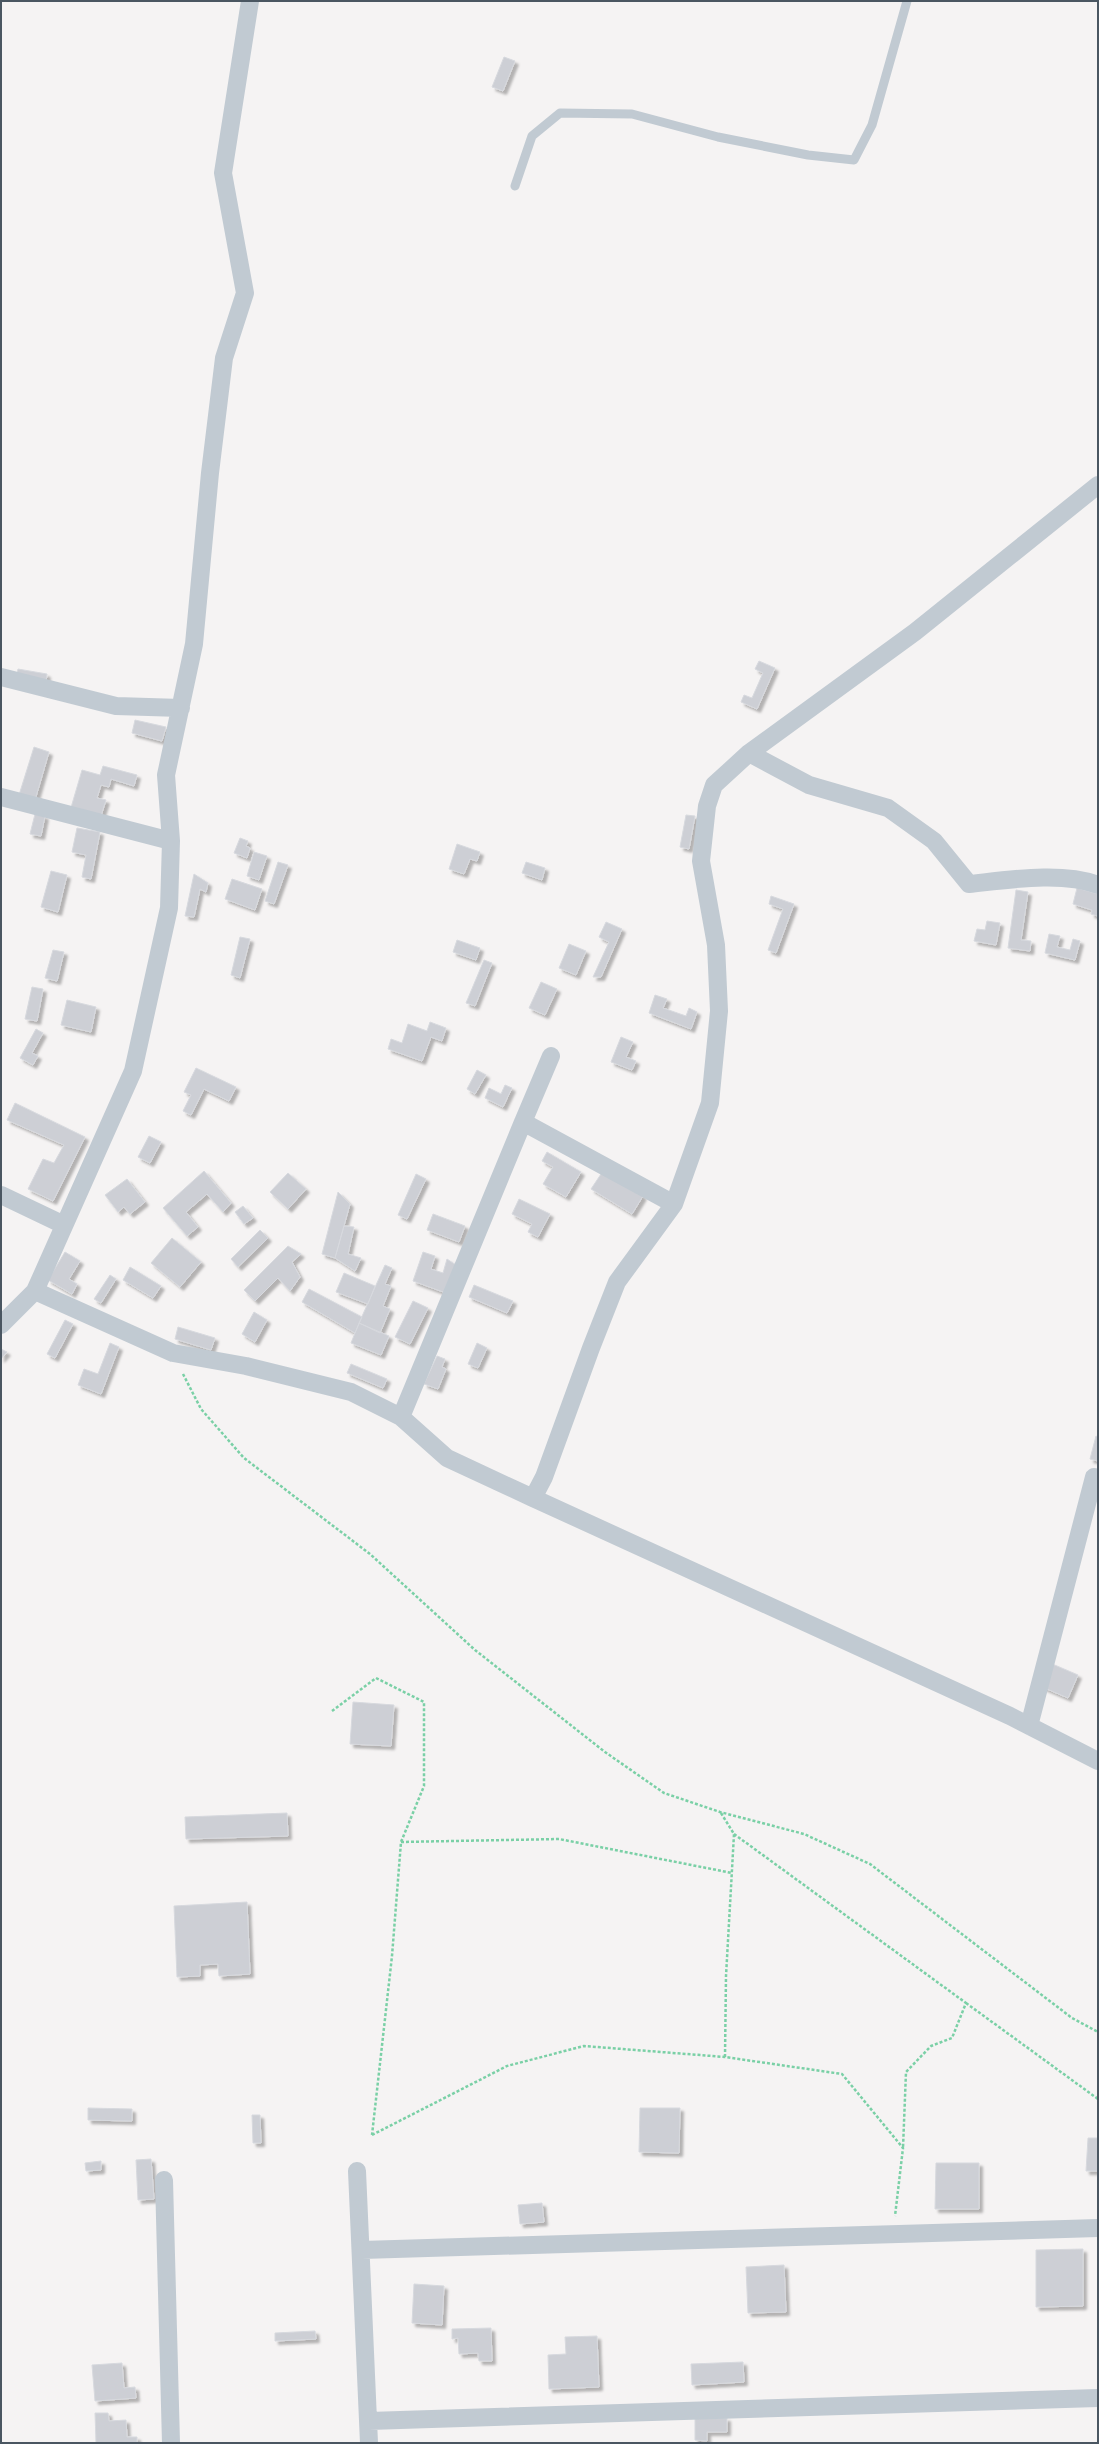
<svg xmlns="http://www.w3.org/2000/svg" width="1099" height="2444" font-family="'Archivo Narrow',sans-serif">
<style>
.building{fill:#cdcfd5;stroke:#d7d9de;filter:url(#shadow)}
.lines{fill:none;stroke-linecap:round;stroke-linejoin:round}
.path{stroke:#7ad0a6;stroke-width:2.5;stroke-dasharray:3 2;stroke-linecap:butt}
.lane{stroke:#c1cad2;stroke-width:9}
.street{stroke:#c1cad2;stroke-width:18}
</style>
<defs>
<filter id="shadow"><feDropShadow dx="3.5" dy="3.5" stdDeviation="1" flood-color="#0004"/></filter>
</defs>
<rect width="100%" height="100%" fill="#f5f3f3"/>
<path class="building" d="M504,57L515,61L503,91L492,87Z
M759,661L775,668L757,709L741,702L744,695L752,698L763,673L755,669Z
M18,669L47,674L46,683L16,679Z
M135,720L166,727L162,741L132,733Z
M34,747L49,752L35,800L19,795Z
M103,766L137,775L134,786L111,779L109,787L101,785L97,798L106,800L100,819L70,811L82,770L100,775Z
M35,814L45,816L41,836L30,834Z
M686,815L695,816L689,849L680,847Z
M77,828L100,832L91,879L82,877L86,855L72,852Z
M240,838L248,841L246,846L250,848L247,858L234,853Z
M457,844L480,852L477,861L470,859L464,874L449,869Z
M254,852L267,856L259,880L247,876Z
M278,862L288,865L274,904L265,901Z
M526,862L545,868L542,880L522,873Z
M51,871L67,875L58,912L41,907Z
M194,874L208,883L206,892L200,889L194,917L185,916Z
M232,879L262,889L255,910L225,899Z
M1077,888L1098,894V916L1091,914L1092,910L1073,904Z
M1016,890L1028,892L1021,940L1031,941L1030,951L1008,948Z
M771,896L794,904L776,953L768,950L783,909L769,904Z
M987,921L1000,923L996,945L974,941L977,929L985,930Z
M606,922L622,929L601,977H593L609,942L599,937Z
M1049,934L1060,936L1057,947L1070,950L1073,939L1080,941L1075,960L1045,953Z
M240,937L250,939L240,978L231,975Z
M457,940L480,948L476,960L453,952Z
M569,944L586,951L576,975L559,968Z
M53,950L64,952L57,981L45,978Z
M484,960L492,963L475,1006L466,1003Z
M541,982L557,989L545,1015L529,1008Z
M32,987L43,989L37,1021L25,1019Z
M655,995L667,999L663,1008L686,1016L689,1008L697,1012L691,1029L649,1013Z
M67,1000L96,1007L91,1032L61,1025Z
M430,1022L446,1028L442,1041L431,1037L422,1061L388,1049L391,1039L402,1043L408,1024L427,1031Z
M36,1029L43,1033L32,1053L38,1056L33,1065L20,1058Z
M621,1037L633,1042L626,1057L636,1061L632,1070L611,1062Z
M196,1068L236,1087L229,1101L204,1089L191,1115L183,1111L191,1095L184,1092Z
M477,1070L486,1075L475,1094L467,1089Z
M505,1085L512,1088L503,1107L485,1098L489,1088L501,1094Z
M15,1103L85,1137L53,1201L28,1189L43,1159L54,1163L64,1145L7,1120Z
M149,1136L161,1142L150,1163L138,1157Z
M547,1152L581,1172L566,1197L543,1184L553,1167L542,1161Z
M204,1171L231,1203L223,1212L207,1194L186,1212L198,1227L187,1236L163,1208Z
M603,1171L643,1196L632,1214L591,1189Z
M288,1173L306,1189L288,1209L270,1192Z
M416,1174L426,1179L407,1219L398,1215Z
M127,1179L145,1202L130,1214L124,1207L118,1212L105,1195Z
M338,1192L350,1204L335,1258L322,1254Z
M519,1199L550,1214L538,1237L528,1232L532,1224L512,1214Z
M243,1206L253,1218L244,1224L235,1212Z
M433,1214L465,1226L459,1242L427,1230Z
M344,1226L354,1227L348,1254L361,1258L355,1271L335,1258Z
M260,1230L268,1238L238,1267L231,1259Z
M172,1238L201,1262L180,1287L151,1263Z
M288,1246L301,1254L292,1262L300,1277L290,1291L278,1278L255,1301L244,1290Z
M65,1252L80,1261L69,1279L77,1284L72,1294L48,1280Z
M423,1252L435,1256L431,1269L443,1273L447,1259L456,1265L446,1293L413,1281Z
M385,1265L392,1268L385,1284L391,1286L383,1306L390,1309L380,1333L359,1323Z
M130,1267L161,1286L153,1298L123,1280Z
M344,1273L375,1286L368,1304L336,1292Z
M110,1275L116,1279L101,1303L94,1299Z
M474,1285L513,1301L507,1313L469,1297Z
M309,1289L362,1317L355,1333L302,1302Z
M413,1301L428,1308L410,1344L395,1337Z
M254,1312L267,1320L255,1342L242,1334Z
M65,1320L73,1324L55,1358L47,1354Z
M359,1323L389,1336L381,1355L351,1343Z
M178,1327L215,1338L211,1350L175,1339Z
M110,1343L119,1347L101,1394L78,1385L84,1369L98,1374Z
M477,1343L487,1348L478,1368L468,1364Z
M1,1349L7,1352L1,1359Z
M437,1356L445,1359L442,1367L446,1369L438,1389L424,1384Z
M351,1364L387,1379L383,1388L347,1373Z
M1096,1436L1098,1437V1461L1090,1459Z
M1050,1663L1078,1675L1068,1698L1040,1686Z
M353,1702L394,1705L391,1746L350,1744Z
M287,1813L288,1836L186,1839L185,1817Z
M247,1902L250,1974L219,1976L218,1964L200,1965V1976L177,1977L174,1906Z
M88,2108L132,2109V2121L88,2120Z
M640,2108H680L679,2153L639,2152Z
M252,2115H260L261,2143H253Z
M1088,2138H1098V2171H1086Z
M151,2159L154,2199L138,2200L136,2160Z
M101,2161V2170L86,2171L85,2163Z
M936,2163H979V2209H935Z
M542,2203L544,2222L520,2224L518,2205Z
M1083,2249V2306L1036,2307V2250Z
M784,2265L786,2312L748,2313L746,2267Z
M414,2284L444,2286L442,2325L412,2323Z
M491,2328L492,2361H479L478,2353L459,2354L458,2338L452,2339V2329Z
M315,2331L316,2339L275,2341V2333Z
M597,2336L599,2387L549,2389L548,2355L566,2354L565,2337Z
M743,2362L744,2382L692,2385L691,2364Z
M122,2363L124,2388L135,2387L136,2398L95,2401L92,2365Z
M95,2413H108L109,2421L126,2420L127,2437H137V2443H96Z
M695,2418H727V2432H707V2441L695,2440Z"/>
<g class="lines">
<path class="path" d="M183,1374L201,1409L244,1458L370,1554L475,1650L605,1752L664,1793L720,1812L804,1834L870,1864L1072,2018L1098,2032
M332,1711L376,1678L424,1702V1786L401,1842L392,1956L372,2135
M721,1813L734,1834L726,1976L725,2057
M734,1834L966,2003L952,2038L931,2046L906,2072L903,2148
M401,1842L559,1839L732,1873
M966,2003L1098,2099
M372,2135L507,2066L584,2046L725,2057L842,2074L903,2148L895,2216"/>
<path class="lane" d="M515,186L532,136L560,113L632,114L718,137L808,155L854,160L872,125L907,1"/>
<path class="street" d="M1,677L116,706L181,708
M749,753L809,785L888,808L934,841L969,884C1007,880 1063,871 1098,885
M1,797L171,841
M523,1122L551,1056
M1,1195L64,1225
M35,1291L133,1071L169,908L171,841L166,775L194,644L210,473L224,358L245,293L223,173L250,1
M1,1325L35,1291L173,1353L246,1366L351,1392L401,1417L447,1458L533,1498L544,1477L591,1348L617,1282L674,1204L710,1103L719,1011L716,945L701,861L707,806L714,785L749,753L915,632L1098,485
M401,1417L523,1122L674,1204
M533,1498L1010,1716L1098,1761
M1029,1726L1094,1477
M357,2171L369,2443
M164,2180L171,2443
M362,2250L1098,2228
M369,2421L1098,2398"/>
</g>
<rect width="1099" height="2444" fill="none" stroke="#4a5661" stroke-width="4"/>
</svg>
